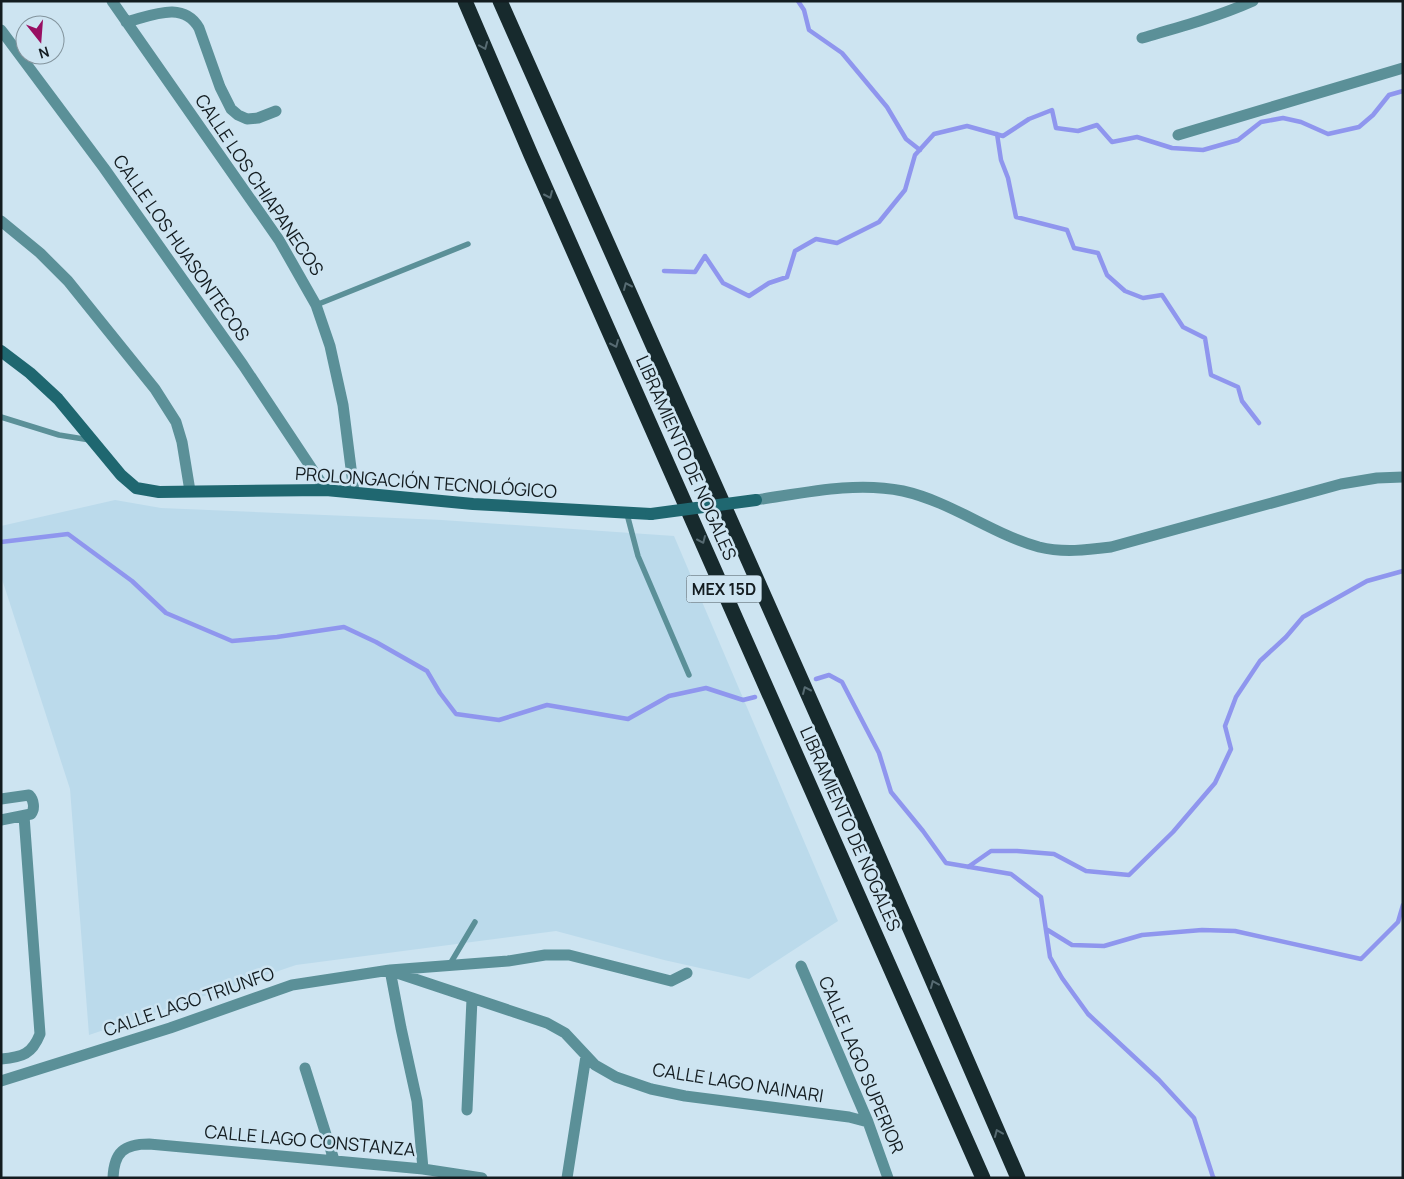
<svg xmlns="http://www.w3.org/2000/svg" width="1404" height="1179" font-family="Manrope,sans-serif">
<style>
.built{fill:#bbdaeb}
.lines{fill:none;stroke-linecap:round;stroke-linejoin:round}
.stream{stroke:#8f96ee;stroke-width:4.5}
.lane{stroke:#5b9098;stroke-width:5.5}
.street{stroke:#5b9098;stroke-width:11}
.secondary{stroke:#1f6770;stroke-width:12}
.highway{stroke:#172a2d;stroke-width:15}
.secondary-bridge{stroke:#1f6770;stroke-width:12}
.oneway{stroke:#576b72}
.labels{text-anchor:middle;stroke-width:5;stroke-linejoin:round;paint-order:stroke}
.shield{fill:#cde4f1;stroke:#4b585f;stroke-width:1}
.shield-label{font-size:16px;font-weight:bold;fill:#131c20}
.street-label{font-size:18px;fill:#131c20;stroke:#cde4f1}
</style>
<rect width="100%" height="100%" fill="#cde4f1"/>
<path class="built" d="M115,500L161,508L442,520L674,536L838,921L749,979L664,960L556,931L296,965L89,1035L70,789L1,576V526Z"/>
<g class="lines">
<path class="stream" d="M798,1L804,10L809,30L842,53L887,107L906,139L920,150
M997,134L1001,160L1008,178L1016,217L1067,230L1074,248L1098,253L1107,275L1125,291L1143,298L1162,295L1183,327L1205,338L1211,375L1238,387L1242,401L1259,423
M664,271L695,272L705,256L723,283L749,296L769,283L787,277L795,251L816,239L837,243L879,222L905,190L915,155L934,134L967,126L1003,136L1029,119L1052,110L1056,128L1078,131L1097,125L1112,142L1137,137L1172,148L1203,150L1238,140L1261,122L1283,118L1301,122L1328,134L1359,127L1373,115L1389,95L1403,91
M1,542L68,534L132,581L166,613L232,641L277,637L344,627L376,642L427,671L440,693L456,714L499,720L547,705L628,719L669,696L706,688L743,700L755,697
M816,679L829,675L842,682L879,753L891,792L923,831L946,863L1011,874L1041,897L1050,957L1062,978L1088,1014L1159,1080L1194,1118L1213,1177L1214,1178
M968,867L991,851H1017L1054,854L1086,871L1129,875L1173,832L1215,783L1231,749L1225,726L1236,697L1260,661L1286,637L1303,617L1367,581L1403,571
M1046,929L1072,945L1104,946L1142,935L1202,930L1235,931L1361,959L1398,922L1403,905"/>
<path class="lane" d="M316,305L468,244
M1,417L59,435L90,440
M627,514L638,556L689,675
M450,964L475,922"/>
<path class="street" d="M112,1L279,240L316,305L330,346L343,405L354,492
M126,22C151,16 183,0 199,28L220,87L231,109L238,115L247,119L258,118L276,111
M1,30L104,168L243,365L326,490
M1142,38C1180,27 1217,17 1253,1
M1178,135L1403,68
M1,221L40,253L68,281L155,389L176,422L182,442L190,491
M756,500C804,493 855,481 903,491C952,502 992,534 1039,547C1063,553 1087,550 1111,547L1341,484L1377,478L1403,477
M1,799L29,795C34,800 35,809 31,814L1,820
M801,966L868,1122L888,1178
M390,970L401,1028L417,1101L423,1169
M397,973L547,1023L565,1033L595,1065L616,1077L651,1089L685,1096L849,1117L868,1122
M1,1059C23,1057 32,1054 40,1034L24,816
M305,1068L334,1160
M1,1081L170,1028L292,985L390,970L508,961L545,955H569L671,981L687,973
M467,1110L472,999
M113,1178C114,1152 124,1144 149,1144L423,1169L482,1178
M567,1178L586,1056"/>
<path class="secondary" d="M1,351L30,373L58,399L121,475L136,488L159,492L326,490L473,504L651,514"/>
<path class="highway" d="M465,1L531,155L983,1178
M500,1L836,758L1018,1178"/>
<path class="secondary-bridge" d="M651,514L756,500"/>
</g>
<defs><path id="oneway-chevron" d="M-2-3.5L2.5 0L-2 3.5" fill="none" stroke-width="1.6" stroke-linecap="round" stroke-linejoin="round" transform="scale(1.25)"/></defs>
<g class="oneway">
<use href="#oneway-chevron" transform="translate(484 46) rotate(67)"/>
<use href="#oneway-chevron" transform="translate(549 195) rotate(66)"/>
<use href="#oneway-chevron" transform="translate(627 286) rotate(-114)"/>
<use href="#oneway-chevron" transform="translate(615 344) rotate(66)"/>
<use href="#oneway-chevron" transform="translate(702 540) rotate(66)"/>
<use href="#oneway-chevron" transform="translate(806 690) rotate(-114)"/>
<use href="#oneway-chevron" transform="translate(934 984) rotate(-113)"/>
<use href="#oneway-chevron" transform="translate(998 1133) rotate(-113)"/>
</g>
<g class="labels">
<rect class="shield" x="686.5" y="575.5" width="75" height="27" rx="4"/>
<g class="shield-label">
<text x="724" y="595">MEX 15D</text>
</g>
<g class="street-label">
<text transform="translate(259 185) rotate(56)" y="6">CALLE LOS CHIAPANECOS</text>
<text transform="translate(181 248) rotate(55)" y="6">CALLE LOS HUASONTECOS</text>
<text transform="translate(686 458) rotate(66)" y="6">LIBRAMIENTO DE NOGALES</text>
<text transform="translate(426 483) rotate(4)" y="6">PROLONGACIÓN TECNOLÓGICO</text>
<text transform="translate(850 829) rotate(66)" y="6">LIBRAMIENTO DE NOGALES</text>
<text transform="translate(189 1002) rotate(-19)" y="6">CALLE LAGO TRIUNFO</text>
<text transform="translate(861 1065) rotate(67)" y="6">CALLE LAGO SUPERIOR</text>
<text transform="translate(738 1083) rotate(9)" y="6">CALLE LAGO NAINARI</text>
<text transform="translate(310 1141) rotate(5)" y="6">CALLE LAGO CONSTANZA</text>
</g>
</g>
<rect width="1404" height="1179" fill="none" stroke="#131c20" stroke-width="5"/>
<g transform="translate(40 40) rotate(163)"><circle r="24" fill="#cde4f1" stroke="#83949d"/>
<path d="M0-4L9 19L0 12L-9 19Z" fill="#980f62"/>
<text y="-8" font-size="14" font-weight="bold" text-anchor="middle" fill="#131c20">N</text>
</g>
</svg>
